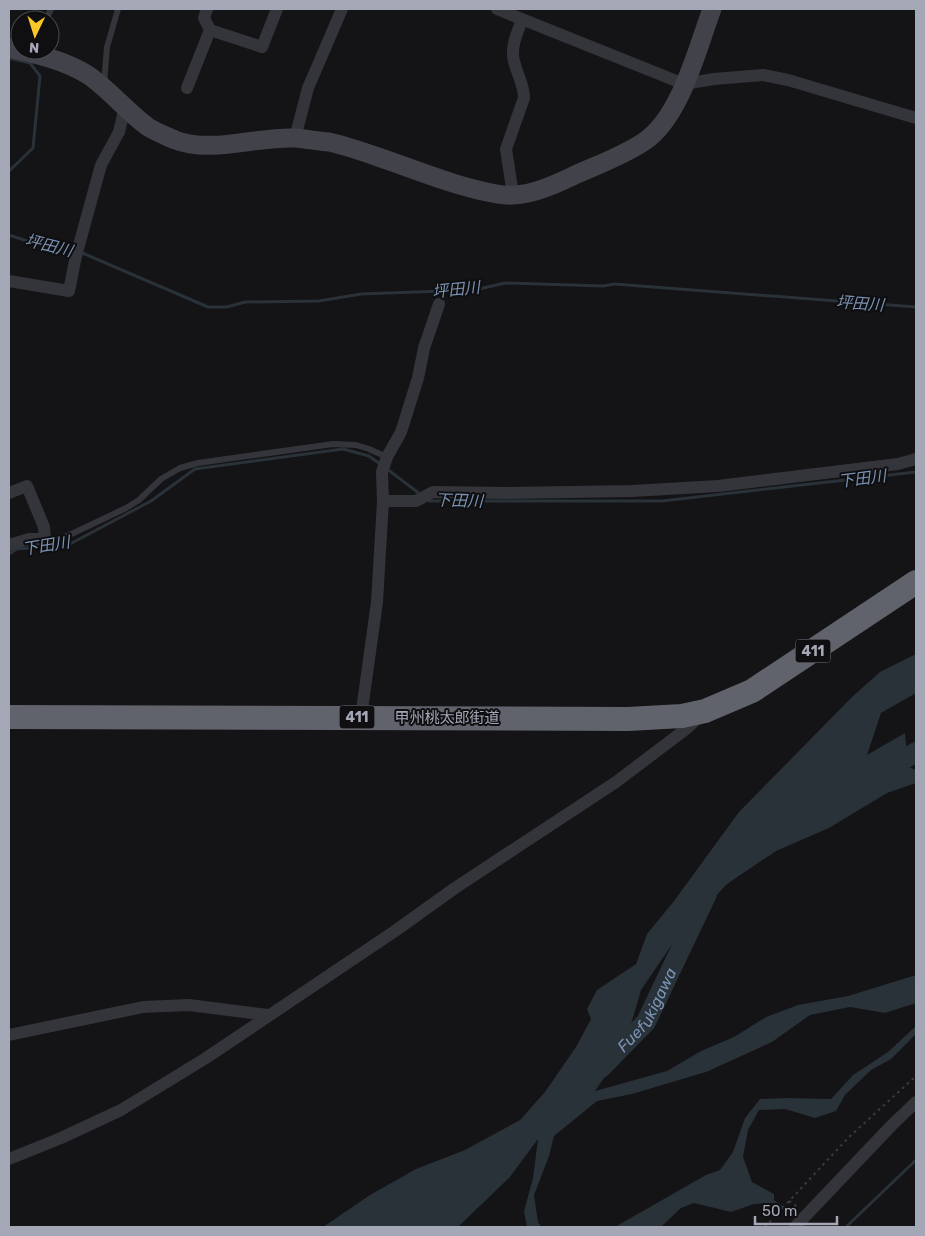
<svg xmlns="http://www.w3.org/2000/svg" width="925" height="1236" font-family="Rubik,'Noto Sans JP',sans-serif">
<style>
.water{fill:#293139}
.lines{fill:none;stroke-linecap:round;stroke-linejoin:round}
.stream{stroke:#293139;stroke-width:3}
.river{stroke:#293139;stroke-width:20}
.path{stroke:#3a3c41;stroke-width:2;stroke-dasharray:2.5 4;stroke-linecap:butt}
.lane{stroke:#34353a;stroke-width:6}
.street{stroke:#34353a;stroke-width:12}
.secondary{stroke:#42434a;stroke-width:19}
.highway{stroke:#60626c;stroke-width:24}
.labels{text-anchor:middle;stroke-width:4;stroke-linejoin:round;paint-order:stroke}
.shield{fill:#0f0e10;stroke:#777a84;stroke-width:1}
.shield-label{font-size:14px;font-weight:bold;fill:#a4a8b6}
.street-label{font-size:15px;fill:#a4a8b6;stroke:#0f0e10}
.water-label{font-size:16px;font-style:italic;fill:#7a93b3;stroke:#0f0e10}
</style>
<rect width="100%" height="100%" fill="#141315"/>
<path class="water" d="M916,654V693L881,713L867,755L905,733L908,767L916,770V783L887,793L829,828L776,851L727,884L675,940L641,990L632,1021L613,1065L595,1091L667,1071L701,1051L734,1037L766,1017L798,1005L848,996L916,975V1003L885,1013L850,1007L810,1015L772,1042L706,1072L632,1094L597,1101L554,1136L549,1156L534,1195L538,1222L541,1227H527L524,1211L533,1178L538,1139L510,1177L458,1227H323L370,1195L416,1169L465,1150L520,1120L545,1092L576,1047L591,1019L587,1009L597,990L636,964L647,934L674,901L739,812L852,697L880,672Z
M916,1026V1034L891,1059L871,1070L845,1095L836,1111L815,1118L785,1109L759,1110L748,1130L743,1157L752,1182L774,1194V1203L754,1204L731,1212L694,1203L681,1208L661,1227H615L706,1175L720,1170L733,1152L745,1118L760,1099L788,1098L831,1099L853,1075L888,1052Z"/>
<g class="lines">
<path class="stream" d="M9,58L30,63L40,76L33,148L9,171
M9,235L27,241L74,250
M80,252L208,307H227L245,302L319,301L361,294L444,291L479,289L505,283L603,286L614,284L916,307
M387,469L420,494
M427,500L430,501H662L916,472
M9,554L17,549L68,545L151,501L195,469L343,449L369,456L380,464
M771,1200L786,1210
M846,1227L916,1160"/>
<g class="river">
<path d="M885,771L916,752"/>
<path id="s1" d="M601,1068L646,1022L707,894"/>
</g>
<path class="path" d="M789,1201L799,1208
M765,1227L848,1138L916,1076"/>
<path class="lane" d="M46,20L51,9
M104,84L107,47L118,9
M45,539H61L126,508L139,500L161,479L180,468L198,463L333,444L356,445L369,449L387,457"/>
<path class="street" d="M497,9L684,84L714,79L763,75L788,80L916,118
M210,30L262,47L277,9
M187,88L210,30L204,18L207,9
M295,138L308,88L342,9
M513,195L506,149L524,98C524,82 514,70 513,55C512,43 518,31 522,20
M9,281L69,291L76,256L101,165L119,132L125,107
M9,493L27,486L44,527L45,539H29L9,545
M383,501L382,472L387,457L401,432L418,378L424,348L439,304
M361,717L377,602L383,501H416L433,492L508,493L632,491L718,486L898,464L916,459
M9,1035L143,1007L189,1005L268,1015
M9,1159L61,1138L121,1110L206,1058L395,931L455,888L616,782L686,729L701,715
M795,1227L891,1126L916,1102"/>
<path class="secondary" d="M9,48C36,54 64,60 88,75C110,90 127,112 148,127C156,132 166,136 175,140C211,154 258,136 296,138C306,139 318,141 329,142C347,146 364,152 381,158C419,171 457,187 497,194C523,199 550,187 573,176C597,165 623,156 645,141C681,116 697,49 712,9"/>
<path class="highway" d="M9,717L628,719L682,716L705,711L752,691L916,582"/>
</g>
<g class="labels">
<g class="shield">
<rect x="795.5" y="639.5" width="35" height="23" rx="4"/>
<rect x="339.5" y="705.5" width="35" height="23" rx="4"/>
</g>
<g class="shield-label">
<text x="813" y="656">411</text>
<text x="357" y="722">411</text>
</g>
<g class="street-label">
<text x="447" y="723">甲州桃太郎街道</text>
</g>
<g class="water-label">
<text transform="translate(49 245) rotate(14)" y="6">坪田川</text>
<text transform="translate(456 289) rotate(-6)" y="6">坪田川</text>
<text transform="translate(860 303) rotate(4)" y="6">坪田川</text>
<text transform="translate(862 478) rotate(-7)" y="6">下田川</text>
<text transform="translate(459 500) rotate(2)" y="6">下田川</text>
<text transform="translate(46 545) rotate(-9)" y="6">下田川</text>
<text dy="6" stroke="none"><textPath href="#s1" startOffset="75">Fuefukigawa</textPath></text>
</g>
</g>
<rect width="925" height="1236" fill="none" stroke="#a4a8b6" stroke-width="20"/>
<g transform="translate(35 35) rotate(184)"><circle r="24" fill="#0f0e10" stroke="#4b4c52"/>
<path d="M0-4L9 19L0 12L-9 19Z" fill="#f9c728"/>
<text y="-8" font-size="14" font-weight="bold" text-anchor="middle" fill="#a4a8b6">N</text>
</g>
<path d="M755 1216v8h82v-8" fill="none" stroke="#a4a8b6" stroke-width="2.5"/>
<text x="762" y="1216" font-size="15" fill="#a4a8b6" stroke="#0f0e10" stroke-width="4" paint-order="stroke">50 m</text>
</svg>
